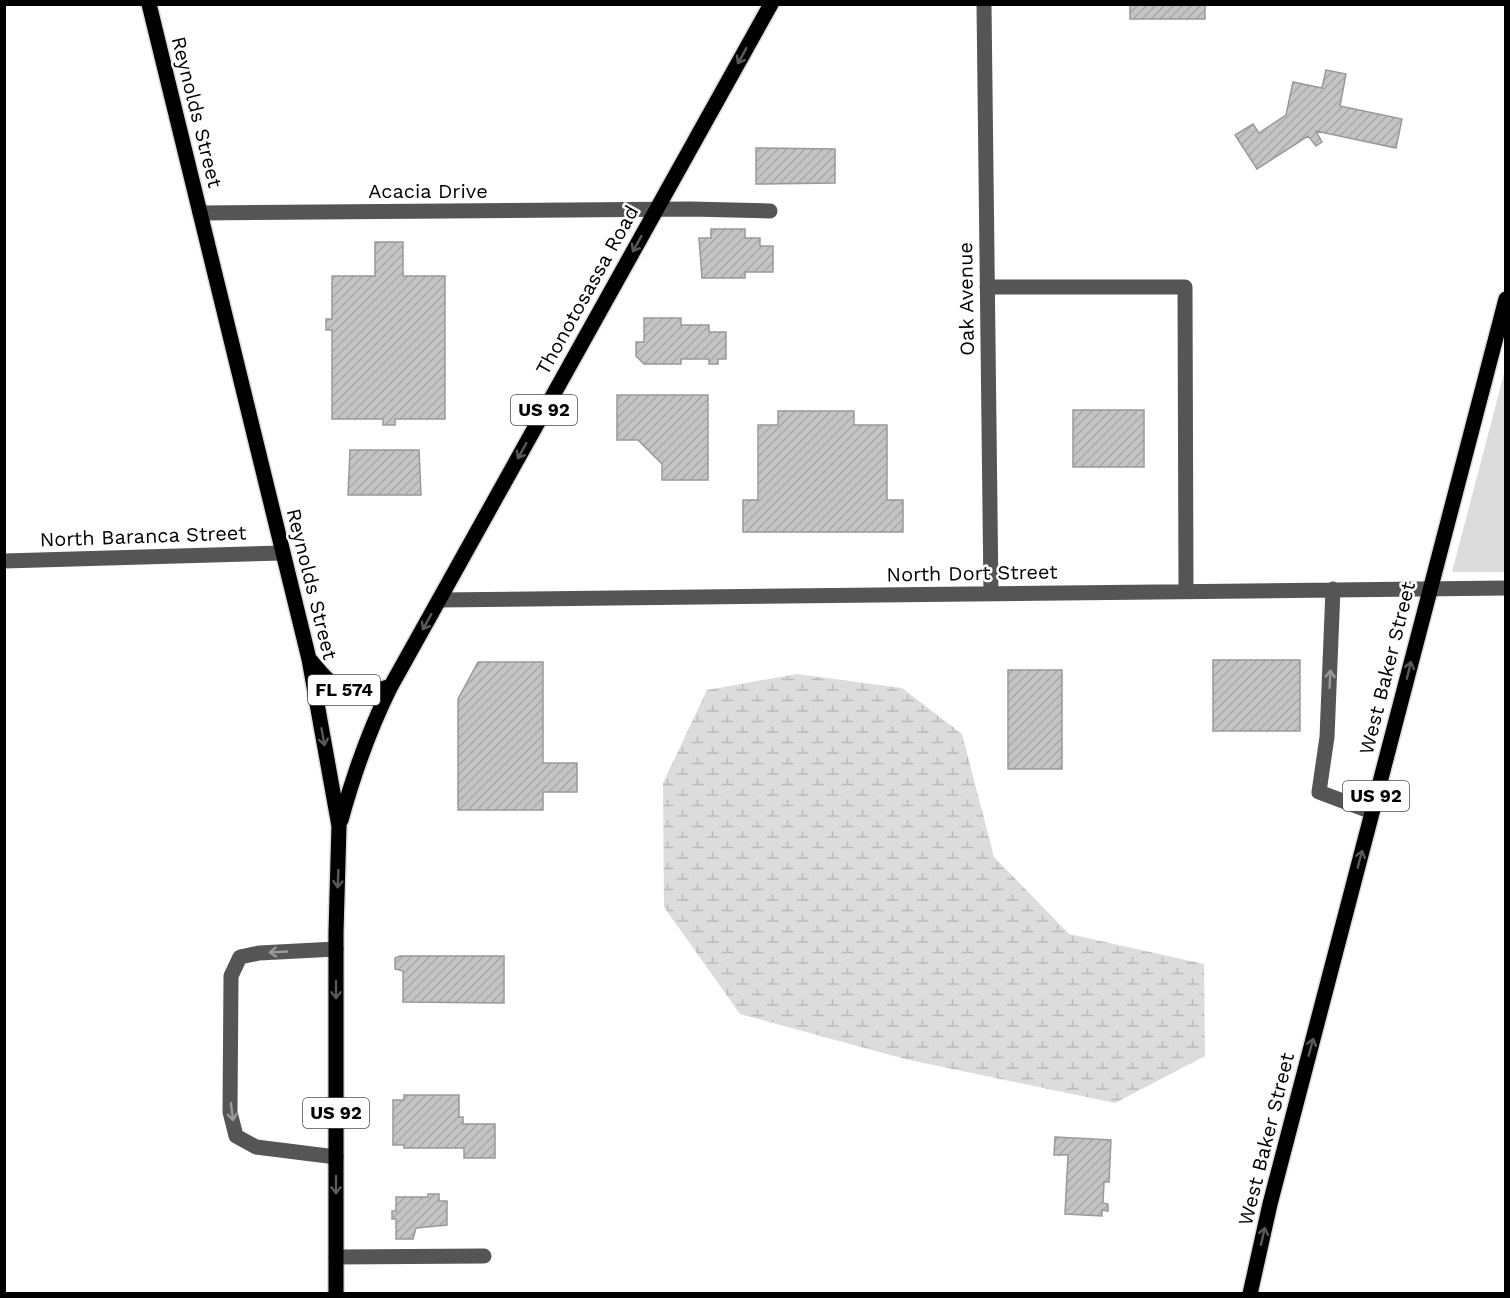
<svg xmlns="http://www.w3.org/2000/svg" width="1510" height="1298" font-family="'Work Sans',sans-serif">
<style>
.wetland{fill:url(#wetland-marsh)}
.park{fill:#dcdcdc}
.building{fill:url(#building-hatch);stroke:#999;stroke-width:1.5}
.lines{fill:none;stroke-linecap:round;stroke-linejoin:round}
.major-casing{stroke:#dbdbdb;stroke-width:18}
.minor{stroke:#555;stroke-width:15}
.major{stroke:#000;stroke-width:15}
.oneway{stroke:#595959}
.oneway2{stroke:#999}
.labels{text-anchor:middle;stroke-width:5;stroke-linejoin:round;paint-order:stroke}
.shield{fill:#fff;stroke:#4c4c4c;stroke-width:1.5}
.shield-label{font-size:18px;font-weight:bold;fill:#000}
.street-label{font-size:20px;fill:#000;stroke:#fff}
</style>
<defs>
<pattern id="wetland-marsh" width="20" height="14" patternUnits="userSpaceOnUse" patternTransform="scale(1.5)"><rect width="20" height="14" fill="#dcdcdc"/><path d="M1 5h8M5 5V1M11 12h8M15 12V8" fill="none" stroke="#bbb"/></pattern>
<pattern id="building-hatch" width="6" height="6" patternUnits="userSpaceOnUse" patternTransform="scale(1.5)"><rect width="6" height="6" fill="#c4c4c4"/><path d="M-1 1l2-2M0 6l6-6M5 7l2-2" fill="none" stroke="#a7a7a7"/></pattern>
</defs>
<rect width="100%" height="100%" fill="#fff"/>
<path class="wetland" d="M797,674L902,688L962,734L994,857L1069,934L1204,964L1205,1056L1115,1103L905,1059L740,1014L664,907L663,783L707,690Z"/>
<path class="park" d="M1505,370V572H1452Z"/>
<path class="building" d="M1119,4H1409V5H1205V19H1130V5Z
M1326,70L1346,74L1340,106L1402,119L1396,148L1316,131L1322,142L1316,146L1308,136L1257,169L1235,135L1253,124L1259,133L1286,115L1293,82L1322,88Z
M756,148L835,149V183L756,184Z
M711,229H745V238H760V246H773V272H745V278H702L699,238H711Z
M375,242H403V276H445V419H395V425H383V419H332V330H326V319H332V276H375Z
M644,318H681V325H709V332H726V359H718V364H709V359H681V364H644L636,356V342H644Z
M617,395H708V480H662V464L638,440H617Z
M1073,410H1144V467H1073Z
M778,411H854V425H887V500H903V532H743V500H758V425H778Z
M350,450H419L421,495H348Z
M1213,660H1300V731H1213Z
M478,662H543V763H577V792H543V810H458V699Z
M1008,670H1062V769H1008Z
M400,956H504V1003L403,1002V971L395,969V958Z
M404,1095H459V1117H463V1124H495V1158H464V1148H404V1145H393V1100H404Z
M1055,1137L1111,1140L1109,1182H1104L1103,1203L1108,1204V1211L1102,1210V1216L1065,1214L1068,1155H1054Z
M428,1194H439V1201H447V1225L416,1228L413,1239H396V1219H392V1211H396V1197H428Z"/>
<g class="lines">
<g class="major-casing">
<path id="major" d="M149,4L309,659L339,826L336,932V1294
M311,661C338,694 349,700 391,686
M341,820C354,773 369,730 391,686L771,4
M1250,1294L1270,1204L1506,299"/>
</g>
<path class="minor" d="M984,4L991,594
M200,213L690,209L770,211
M987,287H1185L1186,591
M4,561L282,553
M1333,589L1327,737L1319,792L1372,812
M439,600L1506,588
M336,949L259,953L240,957L231,976L230,1112L236,1136L256,1147L336,1157
M336,1257L484,1256"/>
<use href="#major" class="major"/>
</g>
<defs><path id="oneway-shaft" d="M-6 0H5M1.5-3L5.5 0L1.5 3" fill="none" stroke-width="1.6" stroke-linecap="round" stroke-linejoin="round" transform="scale(1.5)"/></defs>
<g class="oneway">
<use href="#oneway-shaft" transform="translate(742 56) rotate(119)"/>
<use href="#oneway-shaft" transform="translate(637 244) rotate(119)"/>
<use href="#oneway-shaft" transform="translate(522 451) rotate(119)"/>
<use href="#oneway-shaft" transform="translate(427 622) rotate(119)"/>
<use href="#oneway-shaft" transform="translate(1409 670) rotate(-76)"/>
<use href="#oneway-shaft" transform="translate(323 737) rotate(80)"/>
<use href="#oneway-shaft" transform="translate(1360 859) rotate(-75)"/>
<use href="#oneway-shaft" transform="translate(338 879) rotate(92)"/>
<use href="#oneway-shaft" transform="translate(336 990) rotate(90)"/>
<use href="#oneway-shaft" transform="translate(1311 1047) rotate(-75)"/>
<use href="#oneway-shaft" transform="translate(336 1185) rotate(90)"/>
<use href="#oneway-shaft" transform="translate(1263 1236) rotate(-77)"/>
</g>
<g class="oneway2">
<use href="#oneway-shaft" transform="translate(1330 679) rotate(-87)"/>
<use href="#oneway-shaft" transform="translate(278 952) rotate(177)"/>
<use href="#oneway-shaft" transform="translate(232 1112) rotate(83)"/>
</g>
<g class="labels">
<g class="shield">
<rect x="511" y="395" width="66" height="30" rx="4.5"/>
<rect x="308" y="675" width="72" height="30" rx="4.5"/>
<rect x="1343" y="781" width="66" height="30" rx="4.5"/>
<rect x="303" y="1098" width="66" height="30" rx="4.5"/>
</g>
<g class="shield-label">
<text x="544" y="416">US 92</text>
<text x="344" y="696">FL 574</text>
<text x="1376" y="802">US 92</text>
<text x="336" y="1119">US 92</text>
</g>
<g class="street-label">
<text transform="translate(197 112) rotate(76)" y="7">Reynolds Street</text>
<text x="428" y="198">Acacia Drive</text>
<text transform="translate(587 290) rotate(-61)" y="7">Thonotosassa Road</text>
<text transform="translate(966 299) rotate(-91)" y="7">Oak Avenue</text>
<text transform="translate(143 536) rotate(-2)" y="7">North Baranca Street</text>
<text transform="translate(972 573) rotate(-1)" y="7">North Dort Street</text>
<text transform="translate(312 584) rotate(76)" y="7">Reynolds Street</text>
<text transform="translate(1387 668) rotate(-76)" y="7">West Baker Street</text>
<text transform="translate(1266 1139) rotate(-76)" y="7">West Baker Street</text>
</g>
</g>
<rect width="1510" height="1298" fill="none" stroke="#000000" stroke-width="12"/>
</svg>
